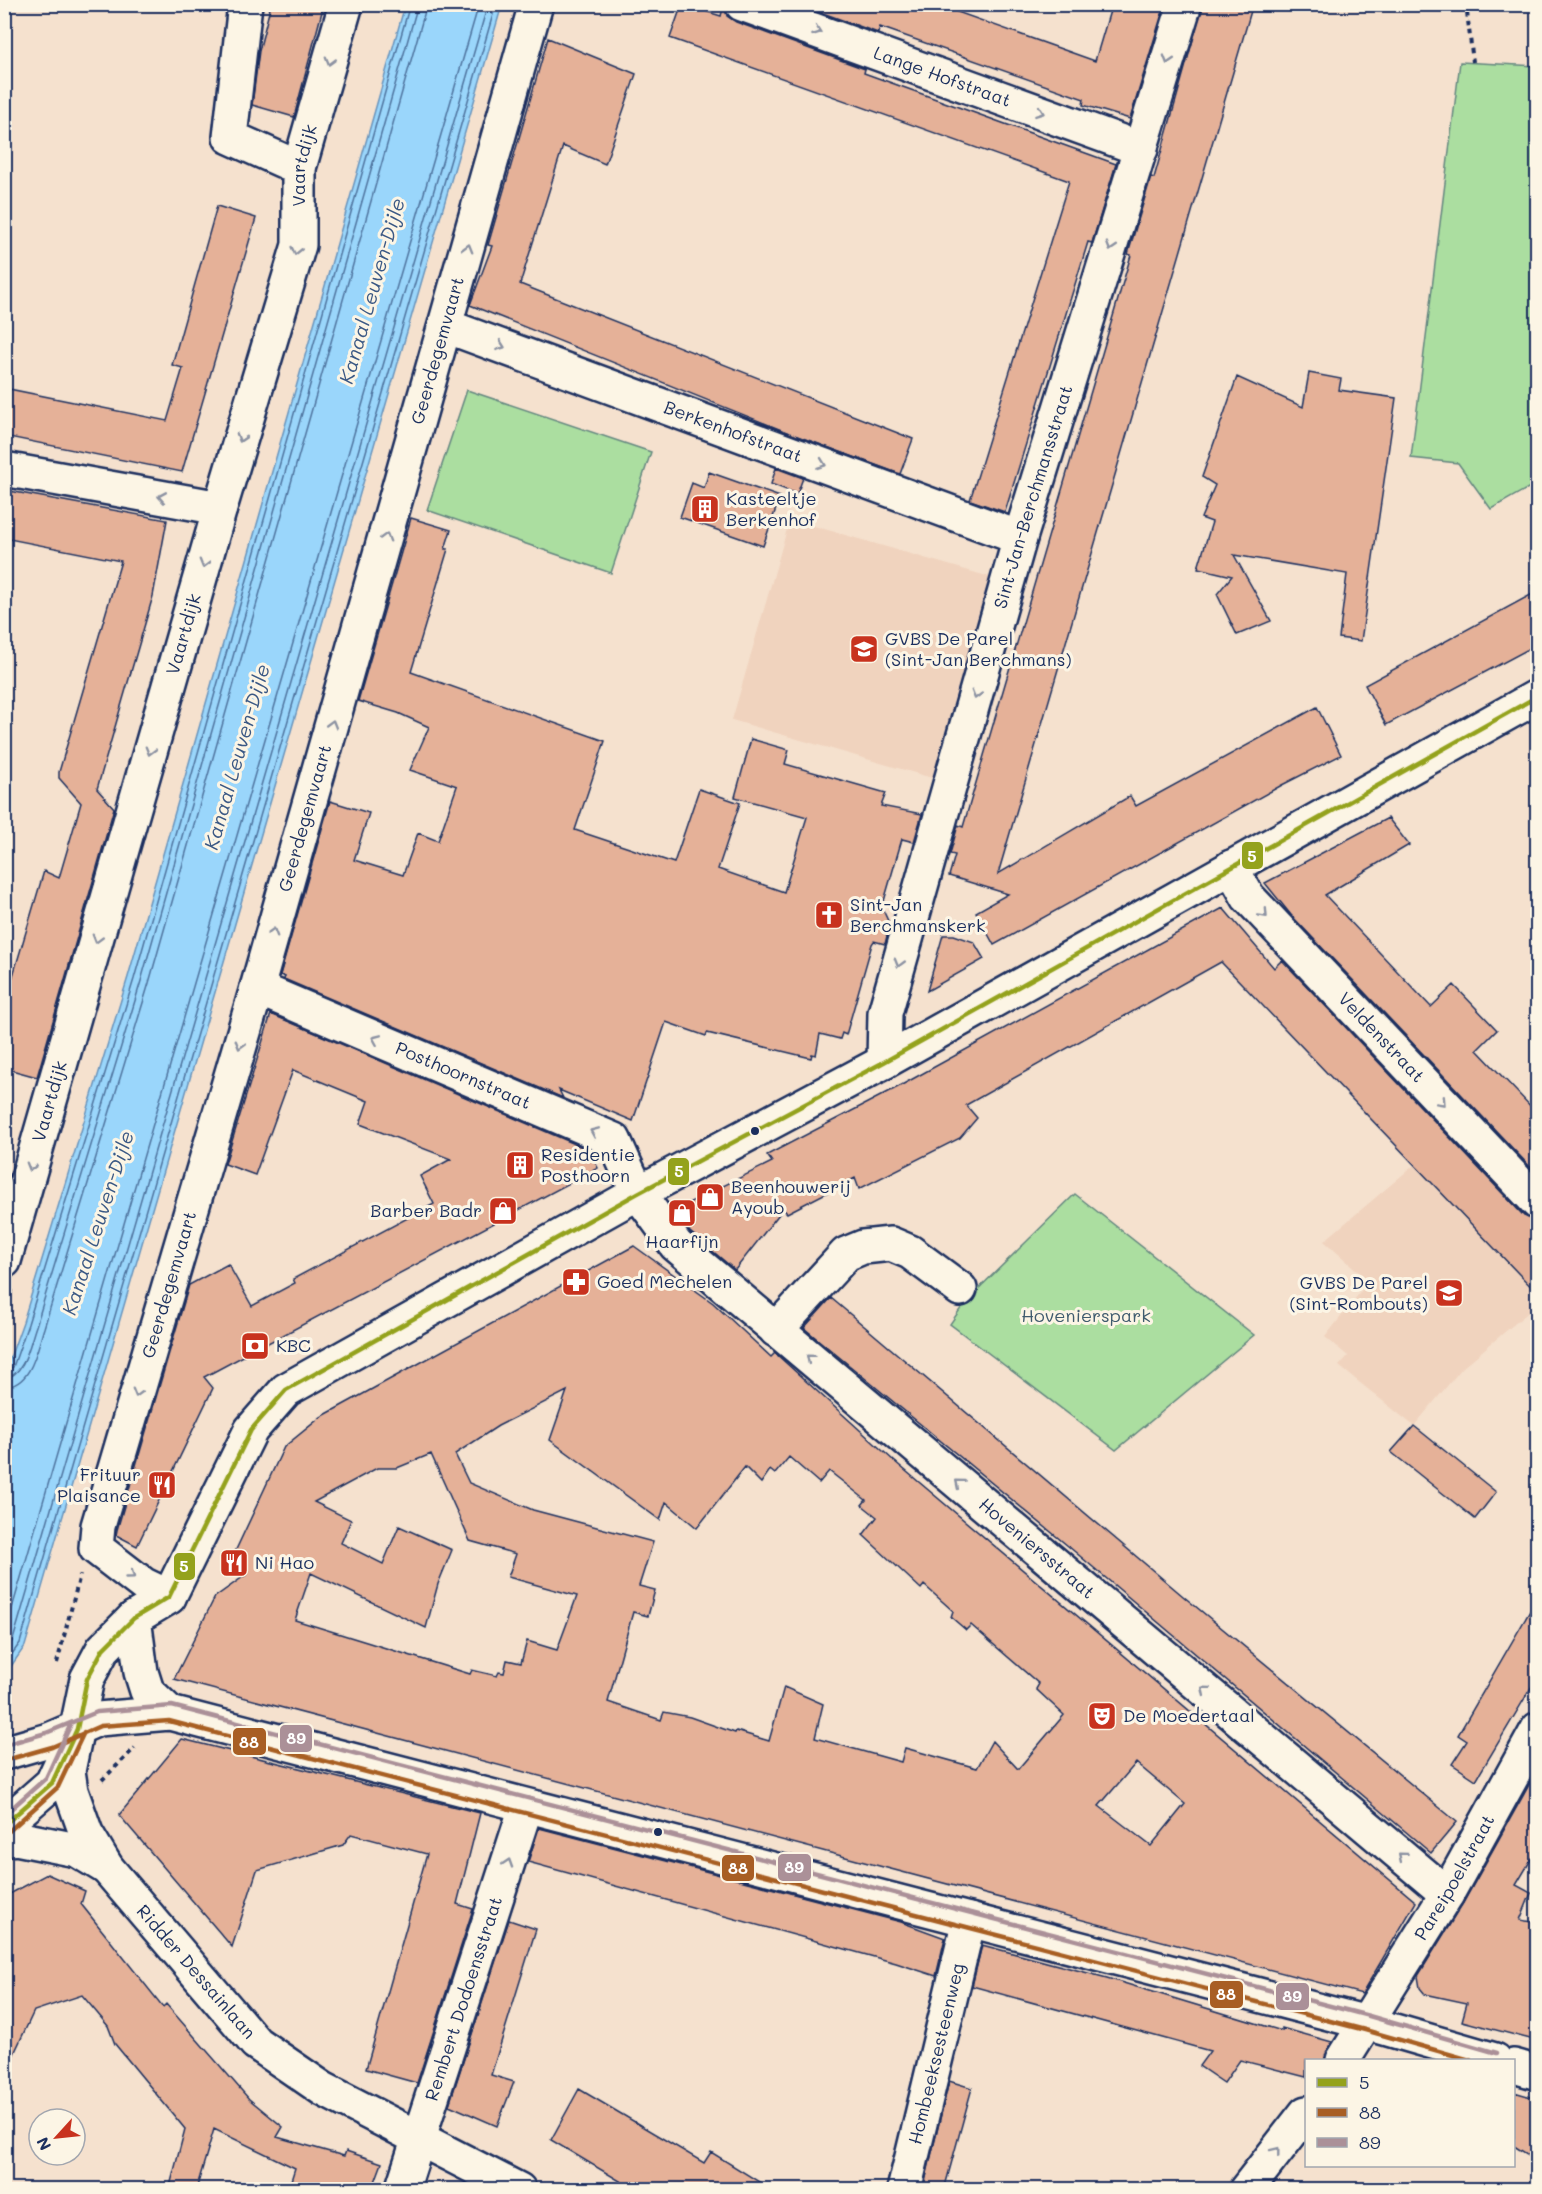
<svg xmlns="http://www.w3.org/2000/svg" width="1542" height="2194" font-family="Mali,sans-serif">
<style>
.built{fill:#f0d3be}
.green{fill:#abdea0;stroke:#63867f;stroke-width:1.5}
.water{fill:#9ad6fb;stroke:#6793bc;stroke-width:1.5}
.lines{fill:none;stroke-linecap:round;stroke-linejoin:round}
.shore{stroke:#4e729d;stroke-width:1.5}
.building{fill:#e5b198;stroke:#1b2f5e;stroke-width:1.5;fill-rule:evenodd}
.minor-casing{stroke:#1b2f5e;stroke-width:38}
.major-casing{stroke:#1b2f5e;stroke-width:38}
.path{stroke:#1b2f5e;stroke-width:4;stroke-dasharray:4.5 4.5;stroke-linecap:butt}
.minor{stroke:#fcf5e5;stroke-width:33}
.major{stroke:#fcf5e5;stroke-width:33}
.bus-1-casing{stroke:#fcf5e5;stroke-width:9}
.bus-2-casing{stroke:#fcf5e5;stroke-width:9}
.bus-3-casing{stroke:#fcf5e5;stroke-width:9}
.bus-1{stroke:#94a21c;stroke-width:4.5}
.bus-2{stroke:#a85e24;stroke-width:4.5}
.bus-3{stroke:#ab9098;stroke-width:4.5}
.oneway{stroke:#8c92a2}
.bus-dot{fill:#1b2f5e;stroke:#fcf5e5;stroke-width:2}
.labels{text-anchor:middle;stroke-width:6;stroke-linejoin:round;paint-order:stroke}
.street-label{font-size:18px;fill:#1b2f5e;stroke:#fcf5e5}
.poi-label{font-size:18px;fill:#1b2f5e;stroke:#fcf5e5;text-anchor:start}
.park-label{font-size:18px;fill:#3f5b6e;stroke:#fcf5e5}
.water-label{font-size:20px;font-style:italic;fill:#3b5985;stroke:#fcf5e5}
.line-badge{stroke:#fcf5e5;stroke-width:2}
.badge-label{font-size:16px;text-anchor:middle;font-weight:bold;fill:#fff}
</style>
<rect width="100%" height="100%" fill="#f5e1ce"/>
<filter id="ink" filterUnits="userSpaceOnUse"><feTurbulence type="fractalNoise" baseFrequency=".0167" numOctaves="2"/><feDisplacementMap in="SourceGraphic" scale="12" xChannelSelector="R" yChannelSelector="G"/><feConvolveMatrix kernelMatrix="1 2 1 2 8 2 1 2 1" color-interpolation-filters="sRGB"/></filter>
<g filter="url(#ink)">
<path class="built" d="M790,519L997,579L939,780L732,720Z
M1445,1139L1537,1235V1305L1462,1368L1414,1426L1339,1366L1348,1356L1325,1337L1369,1281L1324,1241Z"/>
<path class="green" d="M1460,62L1537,66V483L1491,509L1458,463L1411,458Z
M467,390L651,452L611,573L427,510Z
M1075,1194L1254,1335L1116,1450L950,1324L966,1301Z"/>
<path class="water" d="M405,5H502L25,1646L5,1675V1372L23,1322L128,977Z"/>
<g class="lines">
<path class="shore" d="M4,1371L13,1367L28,1324L134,979L410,4
M4,1378C25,1377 30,1342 36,1326L141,981L418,4
M4,1387C32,1386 37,1349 44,1328L149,983L427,4
M4,1636L479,4
M4,1652L13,1640L488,4
M4,1665L20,1643L496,4"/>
</g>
<path class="building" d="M271,4H324L294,117L252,105L259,51Z
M682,4L721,16L724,4L727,16L736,22L865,69L864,73L1116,164L1092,243L1088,242L1005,512L970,500L1069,181L670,38Z
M798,4H935L1095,61L1112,4H1165L1130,119L1083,105L1084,99L880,27L878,33Z
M1203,4H1253L998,874L1130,796L1136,806L1317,707L1341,755L1282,785L994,945L976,912L1008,894L949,876L955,855L950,854L958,825L963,827L1131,255L1128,254L1151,177L1154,178Z
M548,38L636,74L605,164L563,146L520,284L913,439L900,474L789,433L470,305L492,246L488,245Z
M217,206L256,218L182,472L4,436V388L167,421L183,368L172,365Z
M1309,373L1341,379L1339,390L1396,398L1361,641L1339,638L1347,574L1234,555L1271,621L1237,635L1217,594L1232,576L1198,568L1212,522L1201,518L1215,485L1202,477L1237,377L1303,407Z
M776,468L803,478L797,494L771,484Z
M709,472L780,497L763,546L680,517L692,483L704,488Z
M4,490L167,520L153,596L97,789L114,808L37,1077L4,1068V1006L44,871L59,878L81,803L59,778V772L121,561L4,538Z
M411,518L451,530L445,549H448L411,672L605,741L575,830L674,863L699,789L740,803L718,869L784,892L807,817L735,797L751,739L789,750L785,764L886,793L881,806L922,814L914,842L902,839L882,908L890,925L884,929L887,936L885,944L874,941L872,944L846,1035L842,1033L840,1039L820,1034L816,1055L812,1054L811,1058L707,1033L706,1036L666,1022L633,1121L559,1090L563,1098L284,979L285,977L280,975L330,801L369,813L354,860L403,875L418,833L438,841L457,786L410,770L429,727L398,713L358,701Z
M1538,591V644L1386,725L1365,685Z
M1388,818L1409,845L1325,895L1431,1007L1454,985L1497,1030L1477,1050L1538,1114V1175L1291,915L1265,883Z
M1223,908L1274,968L1282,960L1524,1216L1538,1221V1294L1221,962L966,1105L977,1118L960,1138L859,1189L855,1178L787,1213L783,1209L735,1270L690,1232L674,1210L772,1162L767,1155L898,1087Z
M943,935H954L974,942L984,959L927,991Z
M271,1014L589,1150L598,1168L204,1377L213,1388L137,1546L116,1535L117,1530L189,1285L228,1264L252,1306L295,1283L293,1279L434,1204L420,1176L451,1159L360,1124L368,1101L293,1070L255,1175L225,1164Z
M634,1246L713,1303L771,1357L775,1353L894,1461L1416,1902L1362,1994L174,1679L215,1597L247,1574L227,1569L284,1447L321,1417ZM567,1391L550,1440L660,1520L666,1502L697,1528L745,1467L761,1483L770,1470L775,1474L789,1457L819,1483L829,1471L866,1500L862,1505L877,1517L863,1535L921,1589L924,1585L953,1611L951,1617L966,1630L971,1625L1039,1684L1036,1689L1064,1715L1018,1769L992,1741L977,1768L905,1748L901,1762L815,1738L823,1704L784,1687L769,1741L736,1731L735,1733L690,1717L664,1712L661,1720L608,1702L633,1612L648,1616L655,1590L639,1586L653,1542L533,1510L469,1483L455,1454L498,1426ZM431,1454L470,1541L516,1554L508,1577L577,1596L557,1650L527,1641L521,1663L507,1660L504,1673L499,1672L497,1676L472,1670L470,1674L295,1620L311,1573L426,1628L438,1584L452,1550L399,1526L383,1564L341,1543L351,1520L314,1502L377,1468H397ZM1136,1763L1185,1804L1151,1846L1099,1806Z
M831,1298L1183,1596L1457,1822L1431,1853L1068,1546L804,1328Z
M1414,1426L1496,1492L1475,1519L1391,1452Z
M1538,1597V1676L1476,1780L1452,1764L1467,1741L1458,1735Z
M182,1739L480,1813L457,1904L473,1909L417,2083L366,2069L427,1854L351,1834L343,1845L257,1870L232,1947L119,1815Z
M1538,1769V1848L1516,1885L1531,1893L1520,1920L1538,1923V2041L1462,2021L1467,2003L1425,1994L1420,1988L1418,1976L1463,1903Z
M539,1828L901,1922L945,1938L936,1976L896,1963L528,1862Z
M47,1874L85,1891L81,1904L163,2007L166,2004L249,2099L283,2127L277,2137L344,2156L346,2151L382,2163L372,2190H288L295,2168L214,2129L196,2190H169L185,2129L115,2044L108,2026L82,1995L34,2011L4,2075V1897Z
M509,1920L536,1929L491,2075L514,2082L497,2126L449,2105Z
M982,1945L1107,1978L1282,2031V2028L1332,2042L1324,2061H1306V2077L1240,2060L1224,2083L1199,2066L1210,2051L972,1986Z
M949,2081L972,2088L944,2190H923Z
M579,2089L704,2163L711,2152L772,2190H635L551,2140Z
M1514,2092L1538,2099V2161L1514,2146Z"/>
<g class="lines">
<g class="minor-casing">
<g id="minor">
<path d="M245,4L230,137L299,168"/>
<path id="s1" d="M742,4L1141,149"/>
<path id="s2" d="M446,326L1020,538"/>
<path d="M4,469L220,508"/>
<path id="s3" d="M1231,867L1248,897L1538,1203"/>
<path id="s4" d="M257,988L614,1140L638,1193L676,1245L1447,1894"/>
<path id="s5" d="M884,1062L885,1013L1020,538L1185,4"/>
<path id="s6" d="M4,1261L220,508L299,245V168L346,4"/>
<path d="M776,1330L846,1254L863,1247L891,1244L910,1252L960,1289"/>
<path id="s7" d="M169,1597L144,1585L96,1548L98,1526L257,988L536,4"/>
<path d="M134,1618L141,1672L147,1691L170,1713"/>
<path d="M4,1840L16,1838L77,1850L107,1868"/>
<path id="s8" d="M1343,2060L1447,1894L1538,1729"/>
<path id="s9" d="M402,2190L526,1807"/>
<path d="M519,2190L323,2089L256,2043L107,1868L86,1833L71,1791L68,1771L87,1679L103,1649L134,1618L169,1597L251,1430L286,1390L638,1193L884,1062L1538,696"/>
<path id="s10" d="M904,2190L969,1920"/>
<path d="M1246,2190L1306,2113"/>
</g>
</g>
<g class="major-casing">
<path id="major" d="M4,1753L49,1740L98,1719L170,1713L1367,2023L1495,2060
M4,1825L52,1783L77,1729
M1514,2066L1538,2073"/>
</g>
<path class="path" d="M1466,4L1473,62
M4,1319L12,1290
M57,1663L80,1575
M102,1780L135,1748"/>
<use href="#minor" class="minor"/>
<use href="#major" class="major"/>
<g class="bus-1-casing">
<path id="bus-1" d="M4,1825L52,1783L77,1729L87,1679L103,1649L134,1618L169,1597L251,1430L286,1390L638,1193L884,1062L1538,696"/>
</g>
<g class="bus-2-casing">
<path id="bus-2" d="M6,1760L52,1747L100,1726L169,1721L1365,2030L1470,2060
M9,1831L58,1787L84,1732"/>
</g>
<g class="bus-3-casing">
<path id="bus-3" d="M4,1745L46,1733L97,1712L172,1706L1369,2016L1497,2053
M4,1815L46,1778L70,1726"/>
</g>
<use href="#bus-1" class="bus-1"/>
<use href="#bus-2" class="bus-2"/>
<use href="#bus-3" class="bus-3"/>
</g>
<defs><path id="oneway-chevron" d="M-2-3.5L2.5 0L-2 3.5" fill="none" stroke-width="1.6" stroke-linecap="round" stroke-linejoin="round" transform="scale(1.5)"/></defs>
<g class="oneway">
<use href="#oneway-chevron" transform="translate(817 31) rotate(20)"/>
<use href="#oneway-chevron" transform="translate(1168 60) rotate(107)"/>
<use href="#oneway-chevron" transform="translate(330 61) rotate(106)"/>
<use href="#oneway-chevron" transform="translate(1040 112) rotate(20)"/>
<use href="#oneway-chevron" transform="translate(1111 247) rotate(107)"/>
<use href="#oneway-chevron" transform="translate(468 248) rotate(-74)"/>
<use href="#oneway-chevron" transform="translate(296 251) rotate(103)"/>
<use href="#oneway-chevron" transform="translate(501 346) rotate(20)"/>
<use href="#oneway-chevron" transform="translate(241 438) rotate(107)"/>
<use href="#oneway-chevron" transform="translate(822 464) rotate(20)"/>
<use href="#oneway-chevron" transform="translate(162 497) rotate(-170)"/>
<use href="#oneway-chevron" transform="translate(386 537) rotate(-74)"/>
<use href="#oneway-chevron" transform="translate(204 564) rotate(106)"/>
<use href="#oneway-chevron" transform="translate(976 695) rotate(106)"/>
<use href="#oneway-chevron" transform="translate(332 724) rotate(-74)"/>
<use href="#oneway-chevron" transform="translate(150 751) rotate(106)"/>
<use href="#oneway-chevron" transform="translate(1264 914) rotate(47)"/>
<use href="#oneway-chevron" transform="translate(273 932) rotate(-74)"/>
<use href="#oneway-chevron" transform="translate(97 939) rotate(106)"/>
<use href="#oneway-chevron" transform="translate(899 963) rotate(106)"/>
<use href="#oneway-chevron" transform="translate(376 1039) rotate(-157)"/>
<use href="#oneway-chevron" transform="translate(240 1045) rotate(106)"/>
<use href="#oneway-chevron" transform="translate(1442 1102) rotate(47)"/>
<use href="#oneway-chevron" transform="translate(594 1132) rotate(-157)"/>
<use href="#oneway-chevron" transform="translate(31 1167) rotate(106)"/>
<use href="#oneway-chevron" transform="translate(810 1358) rotate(-140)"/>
<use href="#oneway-chevron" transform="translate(137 1393) rotate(106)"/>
<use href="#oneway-chevron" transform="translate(959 1483) rotate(-140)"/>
<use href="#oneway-chevron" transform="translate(131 1575) rotate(36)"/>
<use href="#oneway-chevron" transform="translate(1205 1690) rotate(-140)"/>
<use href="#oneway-chevron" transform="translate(1402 1856) rotate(-140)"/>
<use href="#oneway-chevron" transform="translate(508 1863) rotate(-72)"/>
<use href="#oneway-chevron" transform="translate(1276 2151) rotate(-52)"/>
</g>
</g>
<defs>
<g id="building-square" transform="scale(1.5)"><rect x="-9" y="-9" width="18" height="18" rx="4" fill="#c8321e" stroke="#fcf5e5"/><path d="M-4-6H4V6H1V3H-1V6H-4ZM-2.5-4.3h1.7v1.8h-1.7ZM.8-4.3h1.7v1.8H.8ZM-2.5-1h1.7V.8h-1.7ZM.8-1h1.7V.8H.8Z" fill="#fff"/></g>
<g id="school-square" transform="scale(1.5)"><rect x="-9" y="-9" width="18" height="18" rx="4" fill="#c8321e" stroke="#fcf5e5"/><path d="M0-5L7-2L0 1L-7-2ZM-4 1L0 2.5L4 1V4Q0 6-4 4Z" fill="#fff"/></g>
<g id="church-square" transform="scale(1.5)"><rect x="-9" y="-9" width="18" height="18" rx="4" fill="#c8321e" stroke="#fcf5e5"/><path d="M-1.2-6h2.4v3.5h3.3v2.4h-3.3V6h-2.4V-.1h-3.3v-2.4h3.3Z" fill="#fff"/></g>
<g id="shop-square" transform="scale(1.5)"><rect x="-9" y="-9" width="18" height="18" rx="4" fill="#c8321e" stroke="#fcf5e5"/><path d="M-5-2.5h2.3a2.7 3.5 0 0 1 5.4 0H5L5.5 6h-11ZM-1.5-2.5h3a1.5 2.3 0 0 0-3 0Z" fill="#fff"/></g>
<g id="pharmacy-square" transform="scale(1.5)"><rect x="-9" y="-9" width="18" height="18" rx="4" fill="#c8321e" stroke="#fcf5e5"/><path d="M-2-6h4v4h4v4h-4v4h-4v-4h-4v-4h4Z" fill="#fff"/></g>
<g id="bank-square" transform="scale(1.5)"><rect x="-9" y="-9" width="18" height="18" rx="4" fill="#c8321e" stroke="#fcf5e5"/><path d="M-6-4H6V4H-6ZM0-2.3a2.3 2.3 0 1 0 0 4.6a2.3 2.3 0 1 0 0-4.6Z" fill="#fff"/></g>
<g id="restaurant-square" transform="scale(1.5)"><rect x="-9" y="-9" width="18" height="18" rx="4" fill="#c8321e" stroke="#fcf5e5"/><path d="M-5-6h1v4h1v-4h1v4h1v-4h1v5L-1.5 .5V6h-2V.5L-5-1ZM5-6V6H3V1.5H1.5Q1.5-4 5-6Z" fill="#fff"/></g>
<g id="theatre-square" transform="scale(1.5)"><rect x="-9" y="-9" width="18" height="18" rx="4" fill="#c8321e" stroke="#fcf5e5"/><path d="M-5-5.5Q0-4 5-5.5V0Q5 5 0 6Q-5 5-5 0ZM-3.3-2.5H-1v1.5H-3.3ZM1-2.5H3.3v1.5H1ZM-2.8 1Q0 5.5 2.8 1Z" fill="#fff"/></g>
</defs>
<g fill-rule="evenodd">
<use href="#building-square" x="705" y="509"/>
<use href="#school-square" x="864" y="649"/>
<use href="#church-square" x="829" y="915"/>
<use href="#building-square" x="520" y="1165"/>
<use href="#shop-square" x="710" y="1197"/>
<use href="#shop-square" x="503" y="1211"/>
<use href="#shop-square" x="682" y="1213"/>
<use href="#pharmacy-square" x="576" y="1282"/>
<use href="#school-square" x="1449" y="1293"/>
<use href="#bank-square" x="255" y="1346"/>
<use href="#restaurant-square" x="162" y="1485"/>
<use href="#restaurant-square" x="234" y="1563"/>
<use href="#theatre-square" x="1102" y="1716"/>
</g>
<g class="bus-dot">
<circle cx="755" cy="1131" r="5"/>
<circle cx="658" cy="1832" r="5"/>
</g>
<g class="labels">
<g class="street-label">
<text dy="6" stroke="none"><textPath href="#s1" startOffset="213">Lange Hofstraat</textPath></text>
<text dy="6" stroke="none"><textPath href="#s6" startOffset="1138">Vaartdijk</textPath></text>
<text dy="6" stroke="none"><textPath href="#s7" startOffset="1334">Geerdegemvaart</textPath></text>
<text dy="6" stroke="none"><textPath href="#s2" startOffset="306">Berkenhofstraat</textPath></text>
<text dy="6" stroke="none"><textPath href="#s5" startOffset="586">Sint-Jan-Berchmansstraat</textPath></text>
<text dy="6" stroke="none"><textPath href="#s6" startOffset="652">Vaartdijk</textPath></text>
<text dy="6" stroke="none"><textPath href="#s7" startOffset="848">Geerdegemvaart</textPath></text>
<text dy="6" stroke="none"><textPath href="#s3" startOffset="228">Veldenstraat</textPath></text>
<text dy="6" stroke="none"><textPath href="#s4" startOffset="224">Posthoornstraat</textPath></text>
<text dy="6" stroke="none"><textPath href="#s6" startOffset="166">Vaartdijk</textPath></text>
<text dy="6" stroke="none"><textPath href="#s7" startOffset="362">Geerdegemvaart</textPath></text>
<text dy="6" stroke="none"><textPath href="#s4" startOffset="982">Hoveniersstraat</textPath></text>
<text dy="6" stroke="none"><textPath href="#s8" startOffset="214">Pareipoelstraat</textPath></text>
<text transform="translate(196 1972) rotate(49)" y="6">Ridder Dessainlaan</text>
<text dy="6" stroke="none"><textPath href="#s9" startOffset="201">Rembert Dodoensstraat</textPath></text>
<text dy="6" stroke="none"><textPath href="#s10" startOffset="140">Hombeeksesteenweg</textPath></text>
</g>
<g class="poi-label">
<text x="726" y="505">Kasteeltje<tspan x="726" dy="21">Berkenhof</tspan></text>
<text x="885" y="645">GVBS De Parel<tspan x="885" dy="21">(Sint-Jan Berchmans)</tspan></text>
<text x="850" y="911">Sint-Jan<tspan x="850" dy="21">Berchmanskerk</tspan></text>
<text x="541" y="1161">Residentie<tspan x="541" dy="21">Posthoorn</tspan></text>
<text x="731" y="1193">Beenhouwerij<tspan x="731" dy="21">Ayoub</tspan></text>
<text x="482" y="1217" text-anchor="end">Barber Badr</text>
<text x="682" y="1248" text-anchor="middle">Haarfijn</text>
<text x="597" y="1288">Goed Mechelen</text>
<text x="1428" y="1289" text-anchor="end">GVBS De Parel<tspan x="1428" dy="21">(Sint-Rombouts)</tspan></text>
<text x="276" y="1352">KBC</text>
<text x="141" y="1481" text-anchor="end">Frituur<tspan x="141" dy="21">Plaisance</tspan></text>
<text x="255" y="1569">Ni Hao</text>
<text x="1123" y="1722">De Moedertaal</text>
</g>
<g class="park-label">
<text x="1086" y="1322">Hovenierspark</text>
</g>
<g class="water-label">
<text transform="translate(372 291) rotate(-74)" y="7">Kanaal Leuven-Dijle</text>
<text transform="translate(237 757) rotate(-74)" y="7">Kanaal Leuven-Dijle</text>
<text transform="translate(98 1223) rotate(-72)" y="7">Kanaal Leuven-Dijle</text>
</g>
</g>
<g class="line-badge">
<rect x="1241" y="841" width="23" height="29" rx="6" fill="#94a21c"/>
<rect x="667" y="1157" width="23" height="29" rx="6" fill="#94a21c"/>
<rect x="173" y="1552" width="23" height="29" rx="6" fill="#94a21c"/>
<rect x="279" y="1724" width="34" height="29" rx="6" fill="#ab9098"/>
<rect x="232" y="1727" width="35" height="29" rx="6" fill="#a85e24"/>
<rect x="777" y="1853" width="35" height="29" rx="6" fill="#ab9098"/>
<rect x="721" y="1854" width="34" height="28" rx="6" fill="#a85e24"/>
<rect x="1209" y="1980" width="35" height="29" rx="6" fill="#a85e24"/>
<rect x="1275" y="1982" width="35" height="29" rx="6" fill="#ab9098"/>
</g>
<g class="badge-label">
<text x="1252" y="862">5</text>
<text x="679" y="1177">5</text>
<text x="184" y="1572">5</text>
<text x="296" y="1744">89</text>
<text x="249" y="1748">88</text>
<text x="794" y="1873">89</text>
<text x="738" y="1874">88</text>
<text x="1226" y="2000">88</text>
<text x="1292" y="2002">89</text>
</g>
<rect width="1542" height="2194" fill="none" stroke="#fcf5e5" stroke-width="24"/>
<rect x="12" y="12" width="1518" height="2170" fill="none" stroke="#1b2f5e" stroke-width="2" filter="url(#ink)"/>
<rect x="1305" y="2059" width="210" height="108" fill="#fcf5e5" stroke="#a2a6af" stroke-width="1.5"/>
<rect x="1317" y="2078" width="30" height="9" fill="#94a21c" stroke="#a2a6af" stroke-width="1.5"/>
<text x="1359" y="2089" font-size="18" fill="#1b2f5e">5</text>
<rect x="1317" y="2108" width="30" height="9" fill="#a85e24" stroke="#a2a6af" stroke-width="1.5"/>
<text x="1359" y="2119" font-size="18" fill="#1b2f5e">88</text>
<rect x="1317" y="2138" width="30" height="9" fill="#ab9098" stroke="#a2a6af" stroke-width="1.5"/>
<text x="1359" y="2149" font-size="18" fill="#1b2f5e">89</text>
<g transform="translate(57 2137) rotate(243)"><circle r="28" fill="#fcf5e5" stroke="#a2a6af" stroke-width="1.5"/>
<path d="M0-4.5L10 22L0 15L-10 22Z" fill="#c8321e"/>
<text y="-9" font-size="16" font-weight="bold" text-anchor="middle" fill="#1b2f5e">N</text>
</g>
</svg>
